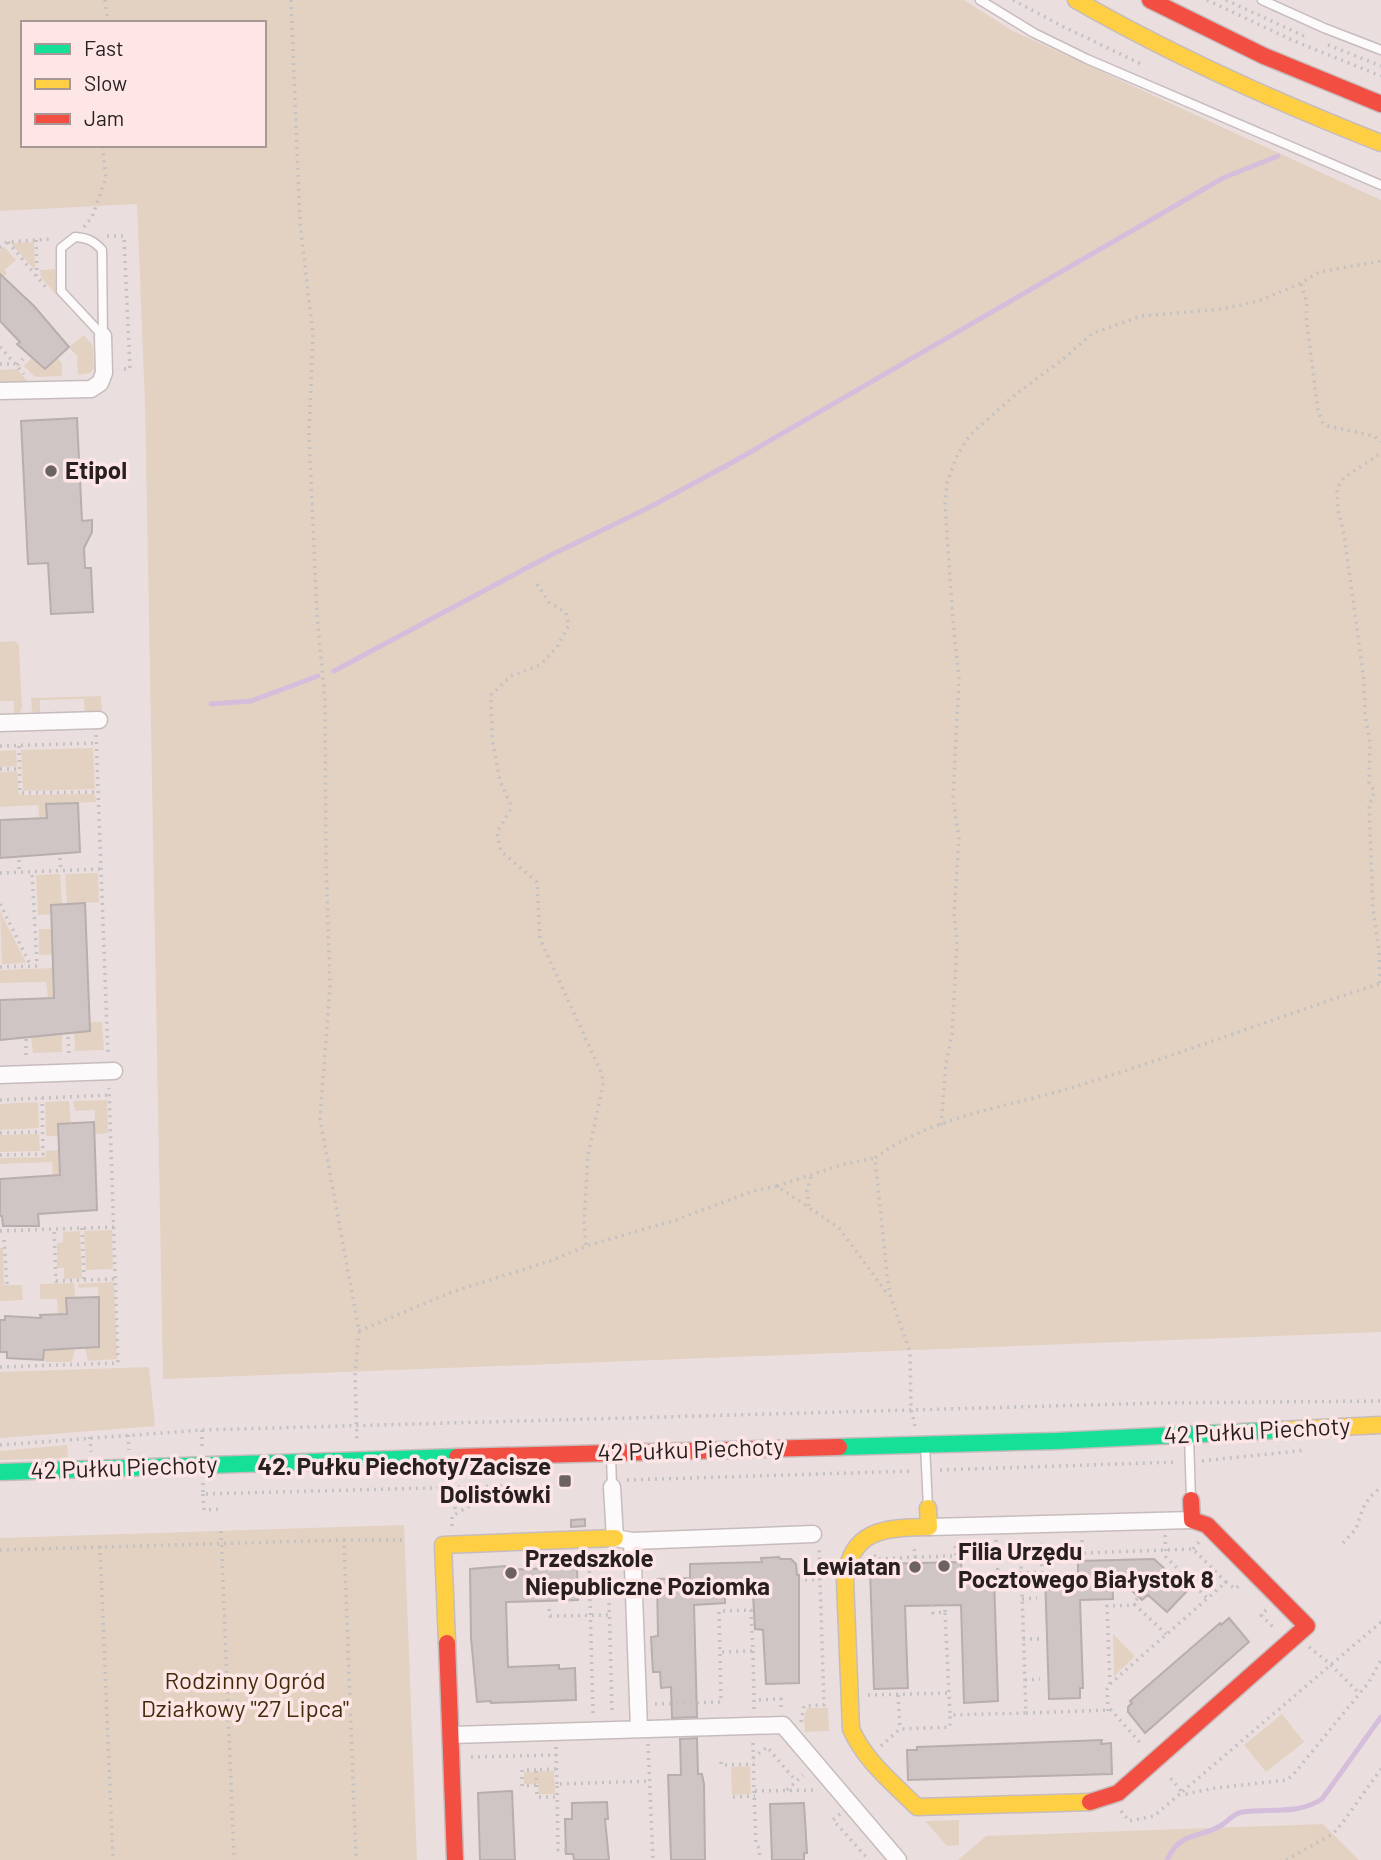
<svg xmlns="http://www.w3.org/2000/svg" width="1381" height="1860" font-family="Barlow,sans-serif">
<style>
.green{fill:#e3d2c2;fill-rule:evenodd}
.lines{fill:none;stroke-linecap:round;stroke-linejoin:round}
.stream{stroke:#d4bedc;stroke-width:5}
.building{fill:#cfc5c4;stroke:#b8aead;stroke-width:2}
.lane-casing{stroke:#c7bcbd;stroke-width:11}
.street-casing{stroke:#c7bcbd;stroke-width:19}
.fast-casing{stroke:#c7bcbd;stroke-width:19}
.slow-casing{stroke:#c7bcbd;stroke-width:19}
.jam-casing{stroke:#c7bcbd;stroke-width:19}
.path{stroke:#c4c1c1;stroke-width:3.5;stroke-dasharray:2 5;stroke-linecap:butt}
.lane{stroke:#fcfafa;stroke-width:8}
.street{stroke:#fcfafa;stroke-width:16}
.fast{stroke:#16e098;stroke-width:16}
.slow{stroke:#ffcf43;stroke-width:16}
.jam{stroke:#f24e42;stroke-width:16}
.poi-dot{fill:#6c6263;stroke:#fee6e7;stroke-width:2.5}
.labels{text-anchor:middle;stroke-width:7;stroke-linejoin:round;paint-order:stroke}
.poi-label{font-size:24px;font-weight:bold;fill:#282020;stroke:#fee6e7;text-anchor:start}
.street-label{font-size:24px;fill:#282020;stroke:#fee6e7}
.park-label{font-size:24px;fill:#412d0b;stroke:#fee6e7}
</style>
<rect width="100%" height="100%" fill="#ebdedf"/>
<path class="green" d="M0,0H964L1011,30L1381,200V1332L163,1379L145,404L137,204L0,211ZM23,23H264V145H23Z
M34,242L35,270L10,243Z
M4,247L16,260L4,270L7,273L0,281V251Z
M55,269L56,294L41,278L40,270Z
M84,335L93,346L94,369L90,373L78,375L77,356L69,347Z
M33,357L45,369L58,358L62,364V376L35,377L24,366Z
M17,369L28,382L0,383V370Z
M15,641L19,645L22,708L19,714L14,715V701H0V642Z
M101,696L102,712L85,713L84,699L40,700V714L32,711L31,698Z
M93,748L95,789L23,791L21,750Z
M16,750L17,766L0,767V751Z
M17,771L19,795L95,794L96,802L46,804L47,818H39L38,805L0,807V772Z
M98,873L99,902L67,904L65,874Z
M60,874L62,904L51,905V914L38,915L36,875Z
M0,911L26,963L2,964Z
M39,929H51L53,954L39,955Z
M53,968L54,997L48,998L46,982L0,983V970Z
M89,1022H102L104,1050L75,1051L74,1032Z
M62,1034V1052L33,1053L31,1036Z
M107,1100L108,1133L95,1134V1110L75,1111L73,1101Z
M69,1101L71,1123L58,1124V1136H46L45,1102Z
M38,1102L39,1128L0,1130V1104Z
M39,1134L40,1151L0,1152V1135Z
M59,1150L60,1176H53L52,1162L0,1164V1158L46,1157V1151Z
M112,1230L113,1269L86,1270L84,1231Z
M80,1231L82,1278L64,1279V1268H57V1243L63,1242V1232Z
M0,1248H3L4,1285H22L23,1300L0,1301Z
M112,1282L114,1283L117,1359L88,1361L85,1347L100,1336L98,1287L79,1288L78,1284Z
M74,1283L75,1298L66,1299L67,1315L58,1318L57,1299H40V1284Z
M75,1349L72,1362H45L43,1350Z
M149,1367L155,1426L0,1438V1372Z
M67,1445L68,1458L0,1460V1451Z
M404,1525L417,1860H0V1538Z
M1113,1634L1135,1656L1114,1676Z
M807,1708H828L829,1731L805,1732L804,1719Z
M1282,1714L1304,1742L1266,1772L1244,1745Z
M750,1766L751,1794L732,1795L731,1767Z
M554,1771L555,1794H539L538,1784H524V1772Z
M959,1820V1845L947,1846L925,1821Z
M1323,1824L1359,1860H958L986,1836Z"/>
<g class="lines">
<path class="stream" d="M334,671L549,556L650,507L733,462L1223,178L1278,156
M211,704L251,701L318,676
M1167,1860C1180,1831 1198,1839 1220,1826C1228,1822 1232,1814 1242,1812C1269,1808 1298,1815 1322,1799L1381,1717"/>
</g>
<path class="building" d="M0,274L34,306L69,347L45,369L17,344L20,342L0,321Z
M77,418L82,521L92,520V532L84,548L85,568H91L93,612L51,614L48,563L28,564L21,421Z
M78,803L80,852L0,858V820L47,818L46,804Z
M85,903L90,1031L0,1040V1000L54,998L51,905Z
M94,1122L97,1210L38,1214L39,1226H3L2,1216H0V1179L60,1175L58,1124Z
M99,1297V1347L44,1350L43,1360L7,1358V1352H0V1320H5V1316L41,1318L40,1315L67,1314L66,1298Z
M585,1519V1526L571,1527V1520Z
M779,1557L780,1559H791L796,1564L797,1575H799V1683L766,1684L763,1630L755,1629L753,1594L725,1595V1603L694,1605L697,1717L672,1718L671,1687L661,1688L660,1672H653L651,1637L658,1636L657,1579L690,1578V1564L762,1562L761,1558Z
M1154,1559L1188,1590L1167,1612L1148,1595L1142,1600L1112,1573L1113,1599L1080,1600L1083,1688H1080V1698L1049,1699L1045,1575L1078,1574V1561Z
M961,1562L962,1578L994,1577L998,1701L964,1703L961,1605L905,1606L908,1688L874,1689L870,1569H877V1564Z
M505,1566V1570L577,1567L578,1600L506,1602L508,1667L559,1665V1669L575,1668L576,1700L491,1703V1701L477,1702L471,1638L470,1569Z
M1229,1618L1249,1642L1145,1733L1128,1712V1707L1132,1703L1130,1701L1220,1623L1221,1625Z
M697,1738L698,1774H702L704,1784L705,1860H671L668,1775H681L680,1739Z
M1102,1740L1101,1744L1111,1743L1112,1774L908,1780L907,1750H917V1747Z
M512,1791L515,1860H480L478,1793Z
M607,1802L608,1819H605L609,1860H574L573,1854H566L565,1819H572V1803Z
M804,1803L807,1853H804V1860H772L770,1804Z"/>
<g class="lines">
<g class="lane-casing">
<path id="lane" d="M980,0L1034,33L1087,59L1381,185
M1262,0L1324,28L1381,50
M75,237C88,238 94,241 102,250L103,336L61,291V248Z
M1189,1436L1191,1500
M925,1444L928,1508
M611,1455L612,1487"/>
</g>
<g class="street-casing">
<path id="street" d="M0,391L91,389L100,383L104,373L103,336
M0,723L99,720
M0,1075L114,1071
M612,1487L615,1538L632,1541L813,1534
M929,1527L1192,1520
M632,1541L639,1729
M452,1735L783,1725L898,1860"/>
</g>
<g class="fast-casing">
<path id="fast" d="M839,1447L1056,1441L1280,1430
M0,1472L457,1457"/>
</g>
<g class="slow-casing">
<path id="slow" d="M1076,0C1174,56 1276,102 1381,143
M1280,1430L1381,1425
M928,1508L929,1527C886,1528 851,1528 845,1580L851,1729C865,1761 893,1783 917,1807L1090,1802
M447,1643L443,1545L615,1538"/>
</g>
<g class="jam-casing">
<path id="jam" d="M1150,0L1264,56L1381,104
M457,1457L839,1447
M447,1643L455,1860
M1090,1802L1118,1793L1307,1626L1207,1525L1192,1520L1191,1500"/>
</g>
<path class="path" d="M105,0L108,23
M291,0L300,223L313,334L309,434L317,615L325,699L326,862L330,986L320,1119L359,1331L355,1375L357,1441
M1013,0L1062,26L1141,64
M1207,0L1294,41L1381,76
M1226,0L1304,36
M1328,45L1381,66
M84,227L92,217L106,178L102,145
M107,236H124L130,369H119
M36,240L37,276
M8,242L48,290
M0,248L7,242L51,239
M1301,284L1307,302L1306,316L1318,411L1323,423L1328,426L1374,436L1381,442
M0,347L24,374
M0,364H15
M17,365L23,359
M537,584L549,602L566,613L569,625L557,647L540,665L511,676L491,695L492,738L500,781L510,803V810L497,833L501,851L537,882L540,939L602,1074L603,1085L588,1155L584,1223L586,1246
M96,735L108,1056
M0,746L96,743
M19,746L20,793L98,792
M0,769H19
M60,858L61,871
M19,860V872
M0,873L101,869
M0,904L31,966
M0,967L37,966L32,872
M1380,983L1379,950L1373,909L1369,804L1373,798L1374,790L1369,784L1370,742L1365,715L1364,680L1344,534L1338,510L1337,488L1344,478L1381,453
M68,1037L69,1055
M26,1039V1056
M0,1100L110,1095
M941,1125L946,1064L952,1034L957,944L954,913L959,839L953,798L959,679L953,621L945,505L947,483L957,455L971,434L1017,393L1062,360L1093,333L1141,316L1221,309L1259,301L1301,283L1319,272L1381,261
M0,1133L42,1132
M0,1155L43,1154L42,1098
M777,1186L841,1165L875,1158
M809,1206L807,1191L811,1177
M114,1227L54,1229L56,1281L115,1279
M82,1228L84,1279
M0,1231L54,1229
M4,1240L7,1284
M359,1331L452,1292L553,1260L586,1246L676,1220L753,1191L777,1186L839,1228L889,1296
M0,1367L118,1363L109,1088
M915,1426L911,1409L910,1352L891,1298L887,1275L875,1158C932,1116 1008,1107 1074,1087C1177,1055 1279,1017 1381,983
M202,1430V1449
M128,1435L129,1450
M90,1437L91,1452
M0,1445L202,1430L1158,1403L1381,1401
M1202,1461L1306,1450
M940,1470L1177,1462
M627,1480L913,1471
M203,1483V1494L503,1486
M449,1487L453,1495L456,1514
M203,1494L204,1510L220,1509
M452,1526V1516L505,1486
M221,1531L234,1860
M1165,1535L1166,1557L1207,1598
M344,1540H402
M996,1540L998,1574L1042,1572L1041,1539
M1082,1540L1083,1553L1193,1549L1226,1582
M1343,1543L1356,1529L1363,1508L1370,1497L1381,1487
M100,1546L113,1860
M1014 1554a7 7 0 1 1 14 0a7 7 0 1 1-14 0Z
M1193,1549L1199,1542
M0,1550L344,1540L356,1860
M874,1555L877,1559L915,1557L914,1545
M915,1557L956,1556L955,1544
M608,1561L612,1713
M805,1580L820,1579
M1022,1599L1037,1598
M933,1605V1613L945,1612L950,1715
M1135,1605L1133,1603L1139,1597
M549,1609L550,1616L609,1615
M1266,1610L1261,1615L1275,1629
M945,1612V1603H949
M1381,1622L1182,1792L1186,1794L1215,1788L1287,1780L1293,1775L1369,1682L1381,1660
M1023,1639H1039
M1309,1647L1329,1663L1359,1693
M753,1651L754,1700
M1025,1680L1040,1679
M1110,1684L1107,1606L1135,1605L1166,1634
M868,1695L949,1693
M898,1695L900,1729
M655,1704L721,1702L719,1611L751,1610L753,1651L720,1652
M754,1709V1700L781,1699V1708
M1108,1711L1107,1689L1110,1684L1226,1582L1235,1589L1240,1585
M593,1713L589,1561L616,1560
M1026,1713L1111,1710L1142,1745
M801,1722L804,1706L824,1705L819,1547
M753,1743L754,1791L818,1790
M648,1744L653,1860
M881,1746L900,1729L950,1727V1715L1026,1713L1021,1562
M556,1747L557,1784
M471,1757L556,1755
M753,1758L767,1747L796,1781
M721,1762V1765L754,1764
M556,1769L536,1770L537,1797H557
M536,1770H522V1786L537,1785
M787,1790L803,1775
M754,1791L756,1844L759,1848L760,1860
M733,1797L755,1796
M1121,1811L1129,1821L1154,1816L1182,1792L1168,1775
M840,1814L833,1820L869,1860
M566,1850H558L557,1784L651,1781
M1286,1860L1333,1834L1343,1822L1381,1769"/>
<use href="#lane" class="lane"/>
<use href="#street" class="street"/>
<use href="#fast" class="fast"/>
<use href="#slow" class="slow"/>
<use href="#jam" class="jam"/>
</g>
<g class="poi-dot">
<circle cx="51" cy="471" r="7"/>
<rect x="558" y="1474" width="14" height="14" rx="3.5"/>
<circle cx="944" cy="1566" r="7"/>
<circle cx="915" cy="1567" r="7"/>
<circle cx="511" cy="1573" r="7"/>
</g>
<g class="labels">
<g class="poi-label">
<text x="65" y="479">Etipol</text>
<text x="551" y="1475" text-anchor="end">42. Pułku Piechoty/Zacisze<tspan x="551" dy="28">Dolistówki</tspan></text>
<text x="958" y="1560">Filia Urzędu<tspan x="958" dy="28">Pocztowego Białystok 8</tspan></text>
<text x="525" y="1567">Przedszkole<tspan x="525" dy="28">Niepubliczne Poziomka</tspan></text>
<text x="901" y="1575" text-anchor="end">Lewiatan</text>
</g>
<g class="street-label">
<text transform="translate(1257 1431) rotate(-3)" y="8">42 Pułku Piechoty</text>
<text transform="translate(691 1450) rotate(-2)" y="8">42 Pułku Piechoty</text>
<text transform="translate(124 1468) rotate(-2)" y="8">42 Pułku Piechoty</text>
</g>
<g class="park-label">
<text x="245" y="1689">Rodzinny Ogród<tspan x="245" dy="28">Działkowy "27 Lipca"</tspan></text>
</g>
</g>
<rect x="21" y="21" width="245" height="126" fill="#fee6e7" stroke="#a89797" stroke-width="2"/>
<rect x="35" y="44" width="35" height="10" fill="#16e098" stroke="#a89797" stroke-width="2"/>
<text x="84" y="56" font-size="21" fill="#282020">Fast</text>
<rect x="35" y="79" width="35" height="10" fill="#ffcf43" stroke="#a89797" stroke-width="2"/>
<text x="84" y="91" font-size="21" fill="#282020">Slow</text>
<rect x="35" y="114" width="35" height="10" fill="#f24e42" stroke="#a89797" stroke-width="2"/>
<text x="84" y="126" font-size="21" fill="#282020">Jam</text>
</svg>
